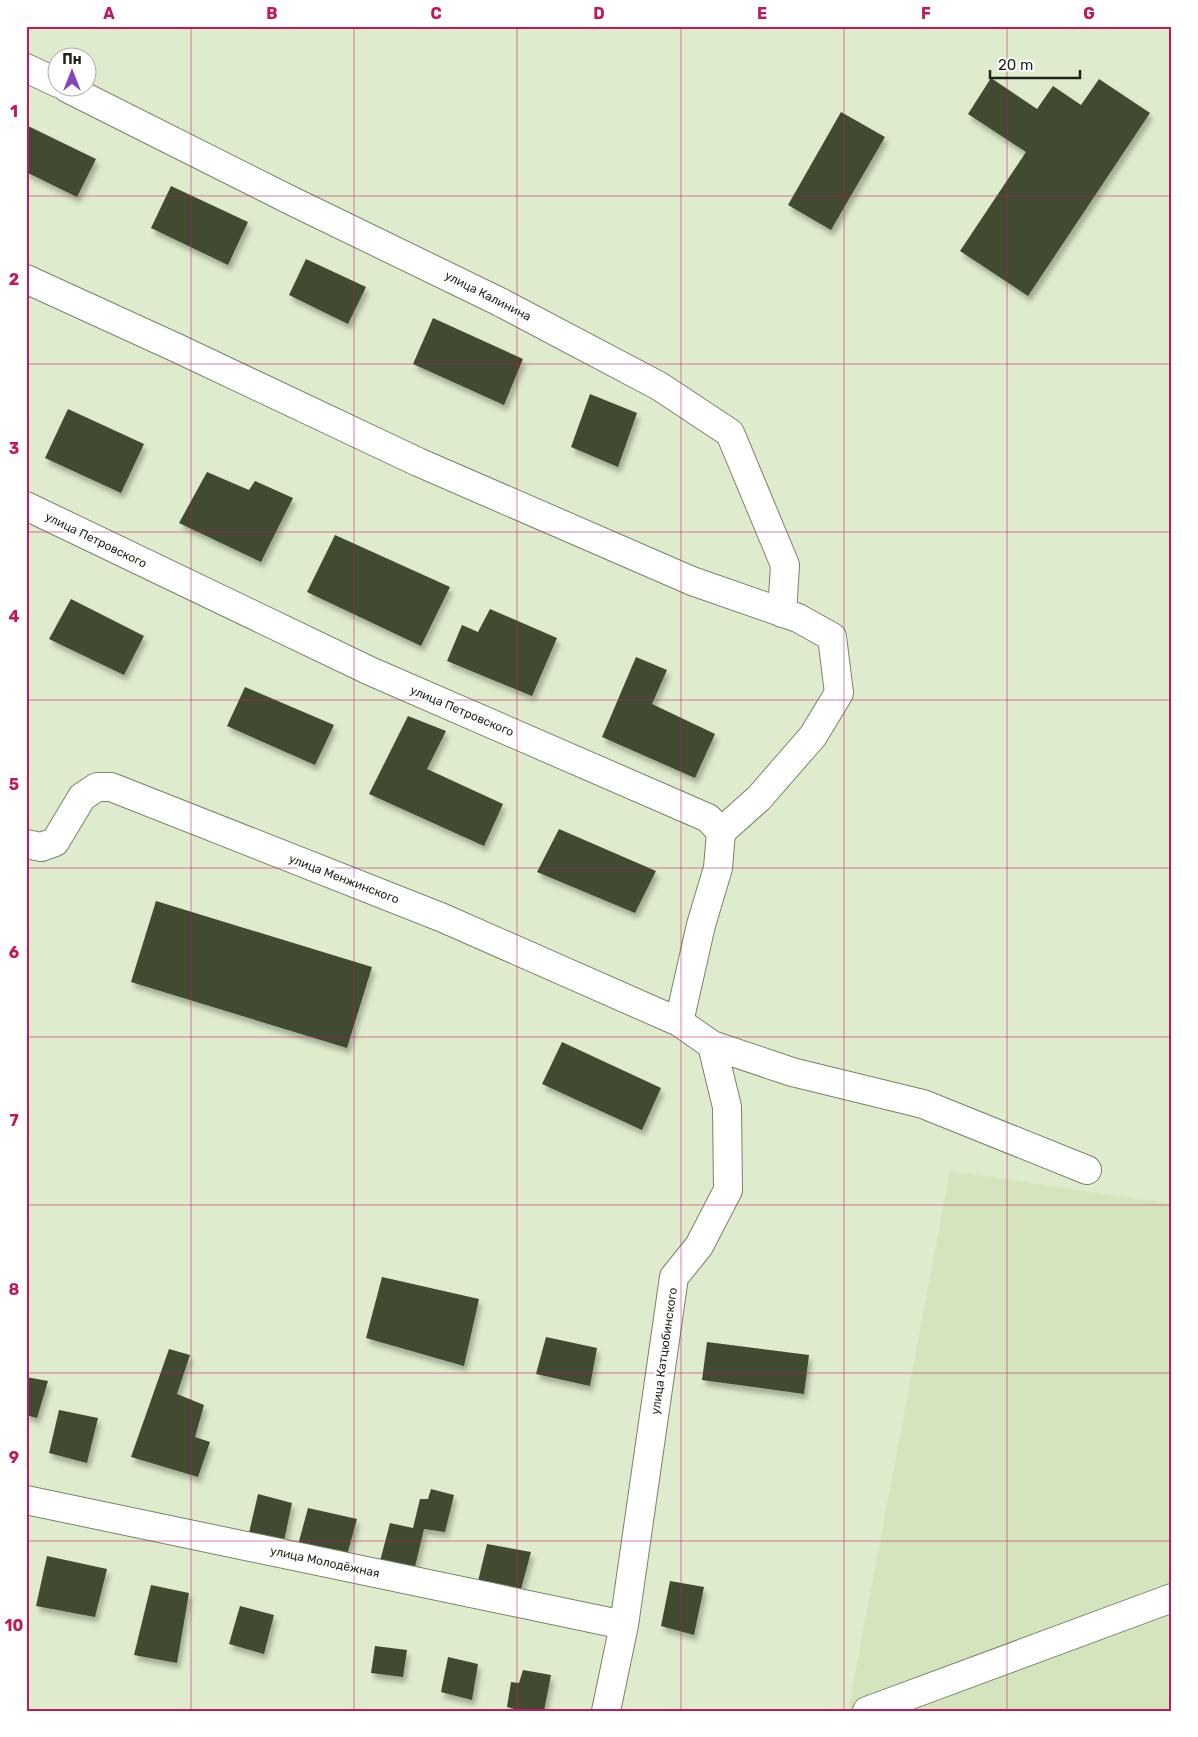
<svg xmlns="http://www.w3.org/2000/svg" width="1198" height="1737" font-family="Rubik,sans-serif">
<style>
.built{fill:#d4e5be}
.building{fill:#414c32;filter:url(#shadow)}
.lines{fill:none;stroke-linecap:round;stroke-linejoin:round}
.minor-casing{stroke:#778468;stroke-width:30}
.minor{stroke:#fff;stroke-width:28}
.grid{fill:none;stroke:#c2185b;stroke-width:1;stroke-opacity:0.55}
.labels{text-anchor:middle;stroke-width:5;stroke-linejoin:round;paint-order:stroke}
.street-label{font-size:12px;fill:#1e2317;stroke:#fff}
.neatline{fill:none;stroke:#c2185b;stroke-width:2}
.grid-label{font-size:16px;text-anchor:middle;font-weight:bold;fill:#c2185b}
</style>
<defs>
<filter id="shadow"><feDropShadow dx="3" dy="5.5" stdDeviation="2.5" flood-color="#0004"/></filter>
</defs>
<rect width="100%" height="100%" fill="#deeccd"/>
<path class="built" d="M950,1171L1172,1204V1711H848Z"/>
<path class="building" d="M991,78L1037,109L1053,86L1081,105L1099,79L1150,113L1028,296L960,251L1026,152L968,114Z
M841,112L885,137L831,230L788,205Z
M26,125L96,159L77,197L26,172Z
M171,186L248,222L228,265L151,228Z
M306,259L366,287L348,324L289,295Z
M433,318L523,359L504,405L413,364Z
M590,394L637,413L618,467L571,447Z
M68,409L144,444L121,493L45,458Z
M207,472L249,490L255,481L293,498L261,562L179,523Z
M335,535L450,587L421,646L307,592Z
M71,599L144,636L124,675L49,639Z
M490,609L557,638L532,696L447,661L462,625L478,632Z
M636,657L667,670L652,704L715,734L695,778L602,737Z
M245,687L334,725L315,765L227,726Z
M408,716L446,731L427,769L503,804L484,846L369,794Z
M559,829L656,871L635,913L537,872Z
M156,901L372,967L347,1048L131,982Z
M562,1042L661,1088L642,1130L542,1084Z
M382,1277L479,1299L464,1366L366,1338Z
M546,1337L597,1348L590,1386L536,1374Z
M707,1342L809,1355L804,1394L702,1380Z
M169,1349L190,1355L177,1394L204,1405L195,1437L210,1442L198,1477L131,1457Z
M26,1377L48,1381L37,1418L26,1415Z
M59,1410L98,1418L87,1463L49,1453Z
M431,1489L454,1495L445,1532L424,1529L414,1571L379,1565L390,1523L413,1528L420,1499H428Z
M258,1494L292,1503L284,1541L249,1533Z
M308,1508L357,1519L347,1555L298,1545Z
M487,1544L531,1552L521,1589L478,1581Z
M47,1556L107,1569L95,1617L36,1606Z
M670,1581L704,1587L694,1635L661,1626Z
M151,1585L189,1593L177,1663L134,1655Z
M240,1606L274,1615L264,1654L229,1644Z
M375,1646L407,1650L403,1677L371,1673Z
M448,1657L478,1664L472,1700L441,1692Z
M523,1670L551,1675L544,1711H522L507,1707L511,1682L519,1683Z"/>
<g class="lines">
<g class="minor-casing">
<path id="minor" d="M26,68L58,83
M67,88L292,201L500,302L659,386L730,433L785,565L782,613
M26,279L179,349L418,462L692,581L798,618L832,637L839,693L813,736L759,798L721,832
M26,506L370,671L708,818L721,832L718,868L701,925L679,1022
M26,844L41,847L55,842L82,797L97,787H111L443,918L679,1022L712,1045L727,1107L728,1190L699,1246L674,1277L624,1625L606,1711
M712,1045L792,1072L923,1104L1087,1170
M26,1500L624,1625
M867,1711L1172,1598"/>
</g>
<use href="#minor" class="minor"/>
</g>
<path class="grid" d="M191,26V1711M354,26V1711M517,26V1711M681,26V1711M844,26V1711M1007,26V1711M26,196H1172M26,364H1172M26,532H1172M26,700H1172M26,868H1172M26,1037H1172M26,1205H1172M26,1373H1172M26,1541H1172"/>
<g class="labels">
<g class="street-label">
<text transform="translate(488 296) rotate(27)" y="4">улица Калинина</text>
<text transform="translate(96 540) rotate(26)" y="4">улица Петровского</text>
<text transform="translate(462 711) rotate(23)" y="4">улица Петровского</text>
<text transform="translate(344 879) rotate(21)" y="4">улица Менжинского</text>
<text transform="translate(664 1351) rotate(-82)" y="4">улица Катцюбинского</text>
<text transform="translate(325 1562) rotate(12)" y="4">улица Молодёжная</text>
</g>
</g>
<rect width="1198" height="1737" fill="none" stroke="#ffffff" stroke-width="55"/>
<g transform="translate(72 72)"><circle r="24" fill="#ffffff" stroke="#a5a7a2"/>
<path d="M0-4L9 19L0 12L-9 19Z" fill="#8745ba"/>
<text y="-8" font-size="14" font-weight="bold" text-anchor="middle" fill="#1e2317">Пн</text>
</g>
<path d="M990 70v8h90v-8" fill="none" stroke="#1e2317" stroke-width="2.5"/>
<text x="998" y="70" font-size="15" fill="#1e2317" stroke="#ffffff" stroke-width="4" paint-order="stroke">20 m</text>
<rect x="28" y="28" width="1142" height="1682" class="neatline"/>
<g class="grid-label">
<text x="109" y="19">A</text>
<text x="272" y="19">B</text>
<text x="436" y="19">C</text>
<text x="599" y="19">D</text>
<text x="762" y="19">E</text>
<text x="926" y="19">F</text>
<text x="1089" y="19">G</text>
<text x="14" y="117">1</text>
<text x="14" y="285">2</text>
<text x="14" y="454">3</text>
<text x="14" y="622">4</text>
<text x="14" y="790">5</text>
<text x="14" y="958">6</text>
<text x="14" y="1126">7</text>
<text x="14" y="1295">8</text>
<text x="14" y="1463">9</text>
<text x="14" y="1631">10</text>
</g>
</svg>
